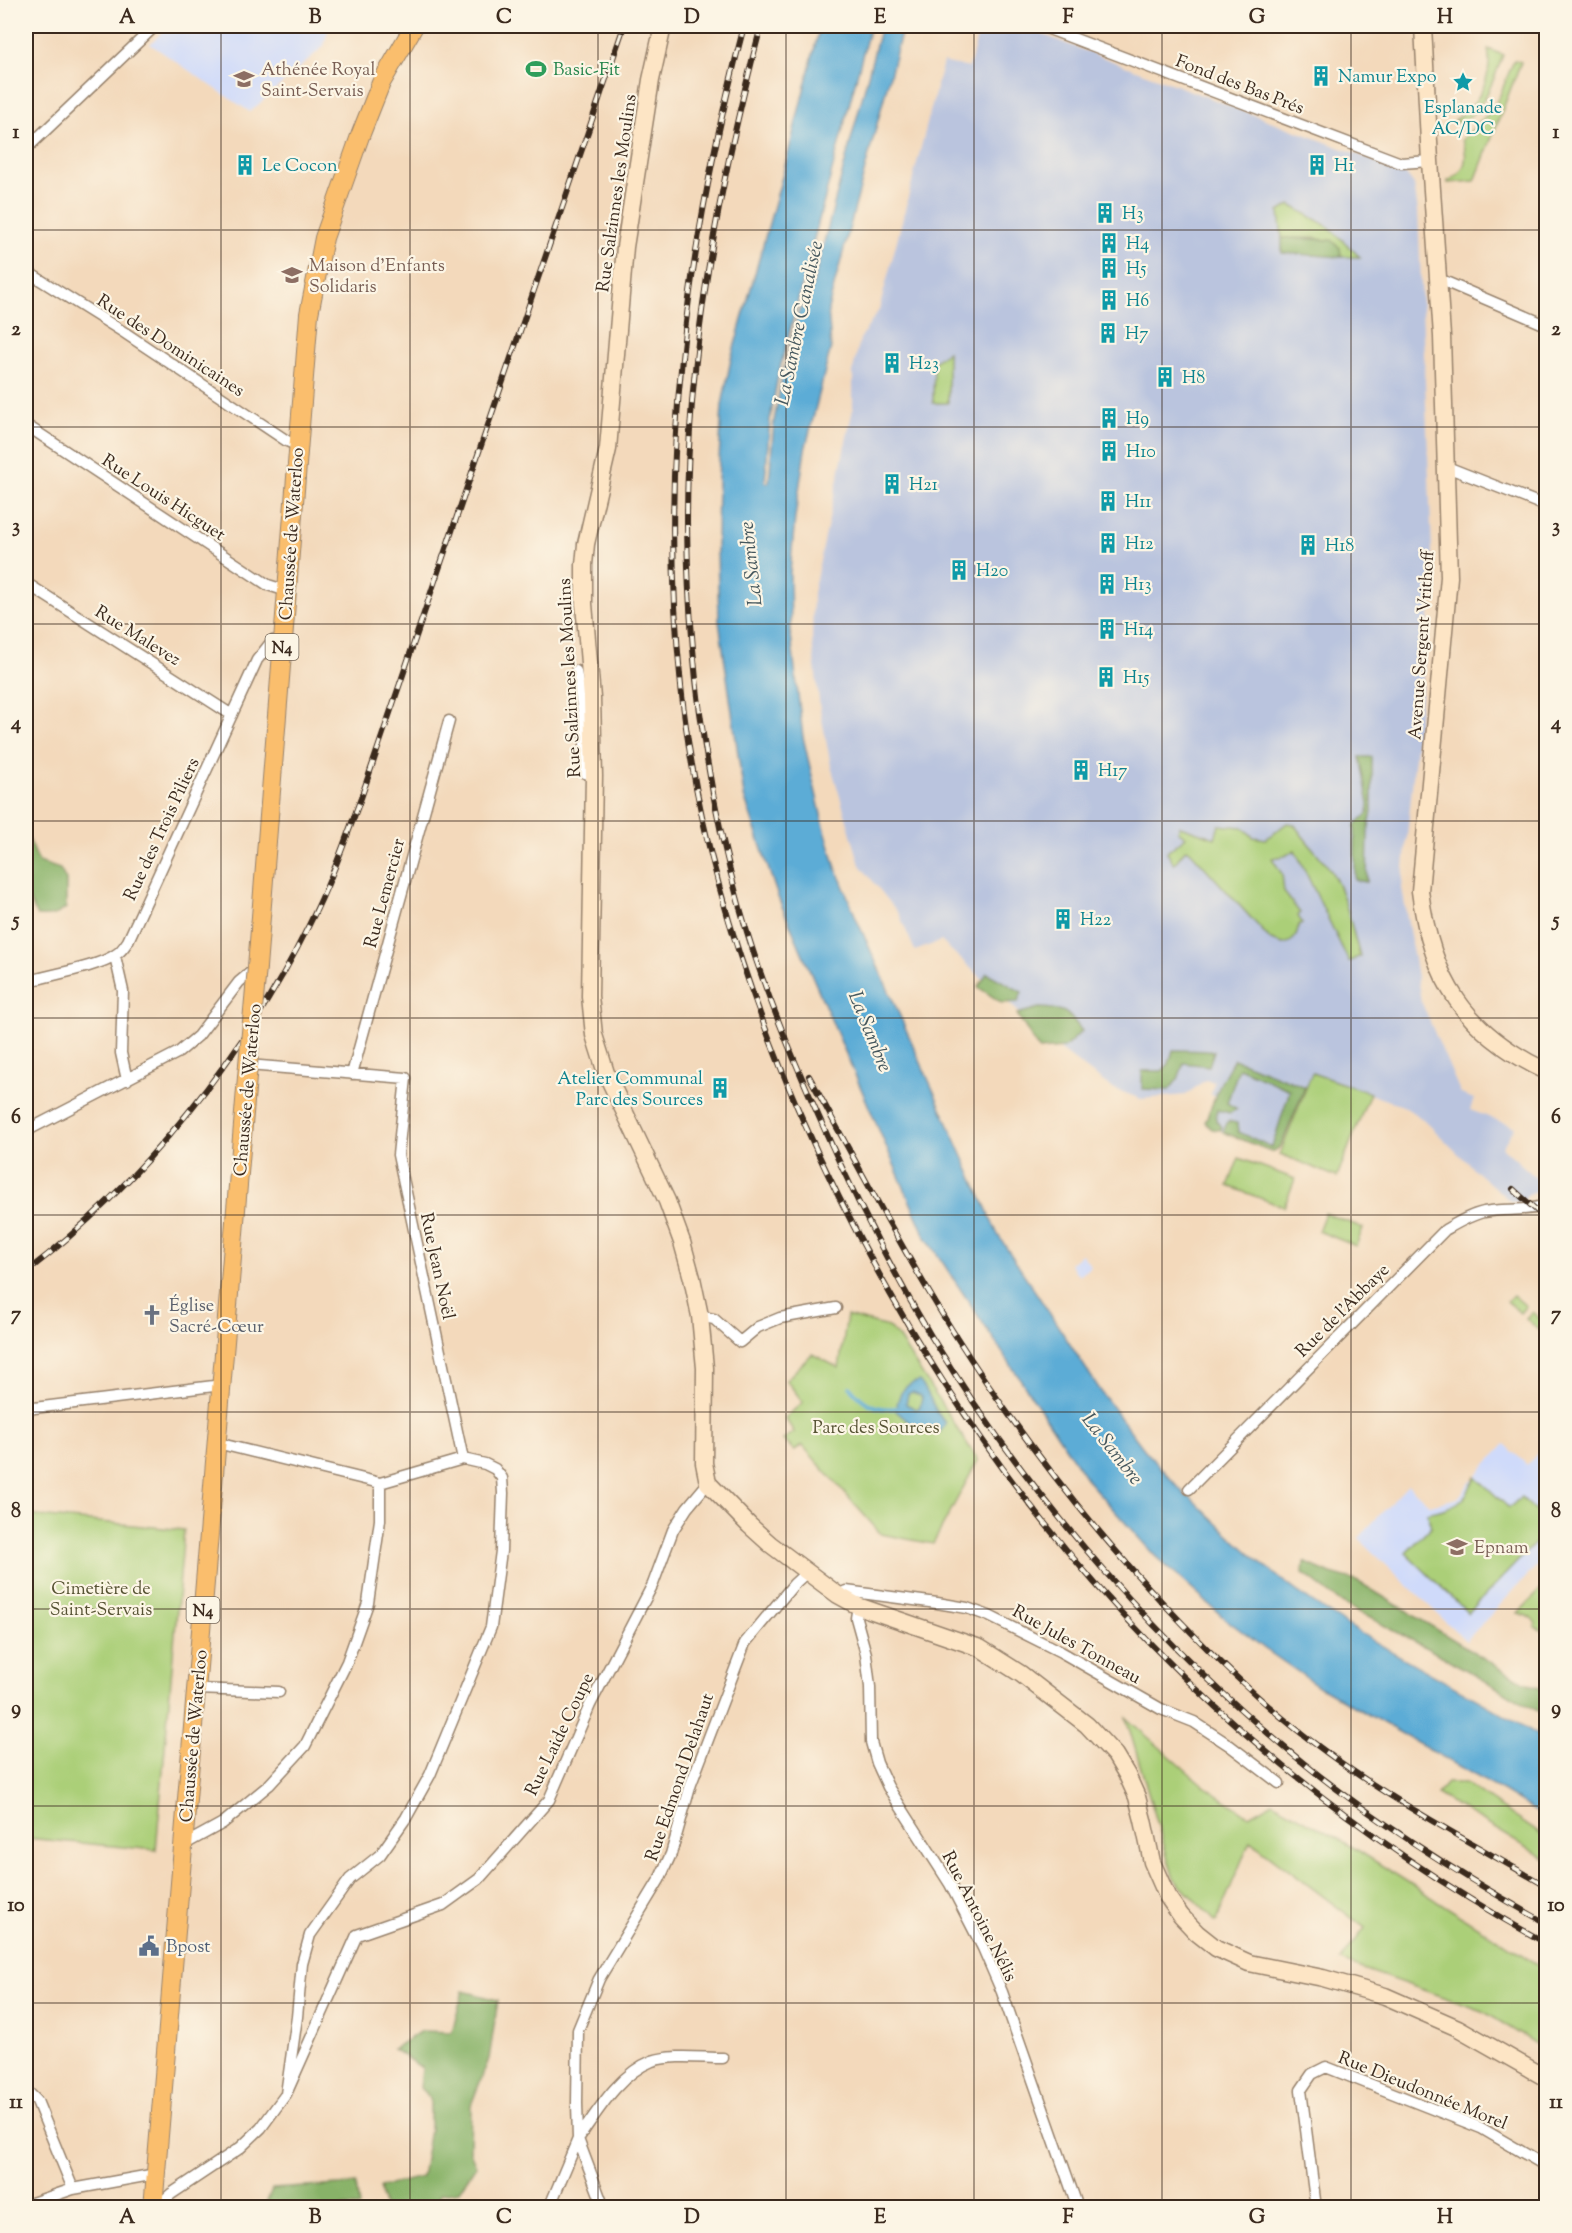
<svg xmlns="http://www.w3.org/2000/svg" width="1572" height="2233" font-family="'Sorts Mill Goudy',serif">
<style>
.built{fill:#cfdafa}
.industrial{fill:#bac4de}
.green{fill:#abcf78;stroke:#737c4b;stroke-width:1.5}
.forest{fill:#88b268;stroke:#626e43;stroke-width:1.5}
.water{fill:#5bacd6;stroke:#4b6b7a;stroke-width:1.5;fill-rule:evenodd}
.lines{fill:none;stroke-linecap:round;stroke-linejoin:round}
.stream{stroke:#5bacd6;stroke-width:4}
.street-casing{stroke:#97826c;stroke-width:13}
.secondary-casing{stroke:#97826c;stroke-width:19}
.primary-casing{stroke:#97826c;stroke-width:20}
.street{stroke:#fff;stroke-width:10}
.secondary{stroke:#fde5c5;stroke-width:16}
.primary{stroke:#fabe6d;stroke-width:18}
.rail-casing{stroke:#3b2a1e;stroke-width:6}
.rail{stroke:#fcf5e5;stroke-width:4;stroke-dasharray:11;stroke-linecap:butt}
.primary-bridge-casing{stroke:#97826c;stroke-width:20;stroke-linecap:butt}
.primary-bridge{stroke:#fabe6d;stroke-width:18}
.grid{fill:none;stroke:#3b2a1e;stroke-width:1.5;stroke-opacity:0.55}
.labels{text-anchor:middle;stroke-width:4.5;stroke-linejoin:round;paint-order:stroke}
.shield{fill:#fcf5e5;stroke:#75675a;stroke-width:1.5}
.shield-label{font-size:16px;font-weight:bold;fill:#3b2a1e}
.education-label{font-size:18px;fill:#785e54;stroke:#fcf5e5;text-anchor:start}
.leisure-label{font-size:18px;fill:#27864d;stroke:#fcf5e5;text-anchor:start}
.culture-label{font-size:18px;fill:#0d838f;stroke:#fcf5e5;text-anchor:start}
.street-label{font-size:18px;fill:#3b2a1e;stroke:#fcf5e5}
.worship-label{font-size:18px;fill:#5b616d;stroke:#fcf5e5;text-anchor:start}
.park-label{font-size:18px;fill:#575334;stroke:#fcf5e5}
.service-label{font-size:18px;fill:#4e5e75;stroke:#fcf5e5;text-anchor:start}
.water-label{font-size:20px;font-style:italic;fill:#46585e;stroke:#fcf5e5}
.neatline{fill:none;stroke:#3b2a1e;stroke-width:2}
.grid-label{font-size:20px;text-anchor:middle;font-weight:bold;fill:#3b2a1e}
</style>
<rect width="100%" height="100%" fill="#fcf5e5"/>
<filter id="ink" filterUnits="userSpaceOnUse"><feTurbulence type="fractalNoise" baseFrequency=".0167" numOctaves="2"/><feDisplacementMap in="SourceGraphic" scale="12" xChannelSelector="R" yChannelSelector="G"/><feConvolveMatrix kernelMatrix="1 2 1 2 8 2 1 2 1" color-interpolation-filters="sRGB"/></filter>
<filter id="wash" filterUnits="userSpaceOnUse"><feTurbulence type="fractalNoise" baseFrequency=".008" numOctaves="4" result="noise"/><feDisplacementMap in="SourceGraphic" scale="24" xChannelSelector="R" yChannelSelector="G"/><feGaussianBlur stdDeviation="1.35" result="paint"/><feColorMatrix in="noise" values="0 0 0 0 0 0 0 0 0 0 0 0 0 0 0 0 0 1.4 0 .05"/><feComposite in="paint" operator="in"/></filter>
<g filter="url(#wash)">
<rect width="100%" height="100%" fill="#f3d9bb"/>
<path class="built" d="M169,26H329L324,46L250,112L150,44Z
M1082,1254L1091,1267L1079,1276L1070,1264Z
M1505,1444L1527,1465L1546,1444V1556L1466,1641L1358,1538L1408,1485L1430,1505L1458,1498L1475,1476Z"/>
<path class="industrial" d="M980,26H1020L1404,172L1414,185L1418,211L1433,574L1402,888L1421,1001L1461,1094L1474,1099L1470,1110L1515,1127L1502,1147L1546,1187L1529,1194L1521,1203L1510,1201L1478,1173L1424,1120L1403,1106L1313,1074L1307,1088L1299,1085L1273,1152L1214,1128L1218,1097L1211,1095L1214,1082L1205,1080L1186,1095L1141,1099L1112,1088L1058,1048L941,941L915,951L899,914L860,865L831,766L820,709L812,641L813,593L853,409V370L860,339L879,310L943,62L969,68Z"/>
<path class="green" d="M1488,49L1503,55C1493,81 1485,110 1458,124L1455,120C1479,105 1493,77 1488,49Z
M1514,60L1521,62L1475,181L1448,183V181C1466,173 1469,157 1462,140L1491,111L1500,95Z
M1290,205L1329,227L1360,257H1341L1340,248L1317,238H1282L1279,212Z
M948,351V403H933L934,362Z
M1287,823L1294,824C1304,840 1318,853 1329,868C1346,893 1351,927 1360,956L1349,962L1295,850L1285,856L1272,858L1282,874L1284,892L1300,913L1298,916L1302,923L1298,925C1298,936 1294,942 1283,944L1271,940L1191,852L1186,849L1174,864L1167,852L1186,837L1178,831L1180,826L1215,838L1219,825L1243,827L1253,837L1266,839Z
M1312,1073L1370,1093L1337,1177L1280,1154Z
M1239,1158L1295,1179L1284,1207L1228,1186Z
M1325,1213L1363,1228L1356,1246L1318,1231Z
M1513,1295L1526,1306L1520,1313L1507,1301Z
M1532,1312L1545,1323L1538,1330L1526,1318Z
M847,1316L888,1327L898,1337L978,1460L933,1544L881,1534L802,1445L795,1451L783,1440L794,1432L785,1418L803,1402L786,1380L812,1354L839,1368Z
M1475,1476L1509,1508L1521,1497L1546,1521V1532L1468,1613L1406,1553L1432,1526L1427,1513C1454,1507 1466,1504 1475,1476Z
M26,1515L184,1530L156,1850L26,1838Z
M1546,1585V1632L1535,1627L1536,1623L1528,1616L1518,1613Z
M1126,1718L1203,1785L1249,1816L1273,1802L1351,1846L1546,1970V2050L1483,2011L1340,1961L1365,1928L1250,1841L1216,1922L1174,1879Z
M1447,1783H1465L1546,1838V1859L1437,1794Z"/>
<path class="forest" d="M1282,238L1332,240L1340,248L1341,257L1282,253Z
M1360,757H1372V812L1368,831L1367,882L1355,880V825L1368,813L1369,804Z
M26,833L39,862L60,869L66,880V908C57,916 49,917 37,916L26,893Z
M987,973L1022,992L1018,1002L1002,1003L978,987Z
M1039,1008C1065,1009 1066,1010 1082,1031L1064,1048L1039,1050L1017,1014Z
M1173,1050L1214,1051L1209,1066L1184,1063L1178,1079L1169,1090L1142,1089V1071H1162L1169,1064Z
M1234,1059L1305,1087L1281,1146L1273,1152L1223,1132L1228,1121L1237,1123L1238,1132L1272,1147L1290,1090L1239,1068L1227,1103L1237,1109L1230,1113L1217,1110L1216,1121L1222,1127L1221,1130L1212,1129L1205,1122L1222,1080Z
M1304,1562L1331,1574L1359,1582L1518,1679L1546,1691V1716L1451,1661L1342,1603L1303,1573Z
M463,1991L498,2000L489,2059L471,2105L470,2152L476,2166L459,2191L440,2194L435,2207H384L380,2187L422,2177L430,2129V2098L420,2088L422,2068L393,2049L421,2031L452,2032Z
M356,2184L359,2207H265L272,2189Z"/>
<path class="water" d="M820,26H870L778,376L770,420L765,481L767,483L769,482L774,421L782,377L799,310L808,303L881,26H903L828,309L831,347L805,450L795,517L790,573L791,635L803,737L822,819L835,865L857,920L998,1235L1104,1396L1144,1449L1187,1497H1190C1229,1536 1269,1573 1315,1604C1389,1654 1470,1693 1546,1740V1818L1504,1792L1320,1687L1265,1649L1223,1617L1155,1556L1088,1481L925,1236L778,897L744,796L719,621L717,550L718,479L722,405L731,359L784,170Z
M919,1381C932,1394 932,1411 946,1423L940,1432C917,1431 912,1425 896,1411C898,1395 903,1384 919,1381ZM912,1392L920,1395L922,1398L920,1407L916,1409L906,1404L908,1394Z"/>
<g class="lines">
<path class="stream" d="M850,1387C863,1403 876,1411 896,1408"/>
</g>
</g>
<g filter="url(#ink)">
<g class="lines">
<g class="street-casing">
<path id="street" d="M1041,26L1401,163L1430,161
M26,149L155,26
M26,271L125,333L287,441L298,446
M1439,279L1546,325
M26,425L268,585L287,591
M1447,467L1546,506
M26,583L232,715
M576,671L585,725V773L594,776
M115,956L123,991L121,1053L127,1080
M26,982C48,975 98,967 115,955C121,952 124,947 128,941L257,660L272,641L283,640
M248,1065L406,1078L398,1155L463,1459
M352,1074L449,721
M26,1131L179,1052L198,1036L239,982L257,967
M700,1316L714,1319L740,1342L758,1327L780,1318L836,1308
M26,1409L222,1385
M217,1443L380,1483L463,1459L485,1464L495,1469L502,1478L503,1493L501,1551L491,1627L430,1775L406,1818L380,1855L350,1879L310,1935L302,1964L297,2017L286,2094
M1189,1489L1445,1230C1457,1223 1470,1215 1484,1212C1506,1208 1526,1212 1546,1205
M838,1595L846,1591L937,1603L967,1608L989,1616L1061,1652L1161,1709L1194,1722L1229,1745L1279,1783
M858,1606L856,1618L866,1654L870,1687L871,1742L877,1763L888,1787L950,1884L983,1948L1002,1992L1078,2208
M197,1689L279,1692
M183,1845L223,1823L269,1785L305,1746L347,1662L368,1603L380,1520V1483
M26,2090L37,2101L73,2189
M26,2205L73,2189L156,2174
M156,2208L171,2194L240,2148L261,2128L286,2094L357,1935L443,1905L479,1879L549,1800L590,1705L653,1584L673,1530L687,1508L708,1483
M549,2208L578,2139L577,2103L578,2030L599,1979L659,1880L671,1854L691,1784L745,1643L794,1584L807,1572
M604,2208L578,2139C597,2112 619,2074 652,2061C673,2054 701,2058 723,2058
M1316,2208L1301,2090L1312,2074L1326,2067L1481,2128L1546,2166"/>
</g>
<g class="secondary-casing">
<path id="secondary" d="M663,26L651,80L625,247L608,449L586,544L584,565V604L592,698L594,776L590,996L594,1035L606,1073L667,1201L682,1242L692,1278L700,1316L705,1368L704,1463L708,1483L749,1525L770,1544L838,1595L858,1606L980,1648L1021,1674L1087,1725L1115,1755L1127,1775L1137,1797L1143,1820L1152,1862L1167,1896L1181,1916L1197,1933L1216,1948L1249,1963L1323,1978L1385,1996L1458,2028L1546,2078
M1423,26L1430,161L1442,336L1449,577L1420,891C1431,979 1465,1033 1546,1071"/>
</g>
<g class="primary-casing">
<path id="primary" d="M257,967L309,314L324,238L360,136L381,83L414,26
M153,2208L248,1065"/>
</g>
<use href="#street" class="street"/>
<use href="#secondary" class="secondary"/>
<use href="#primary" class="primary"/>
<g class="rail-casing">
<path id="rail" d="M744,26C687,244 658,460 681,686C696,832 740,974 798,1109C955,1469 1200,1754 1546,1943
M761,26C718,188 687,353 687,522C688,651 705,784 740,908C760,980 789,1049 819,1117C852,1192 889,1266 931,1336C1019,1481 1141,1625 1270,1735C1355,1809 1449,1869 1546,1923
M809,1076C856,1162 901,1248 952,1330C1019,1436 1097,1536 1184,1625C1228,1671 1275,1715 1326,1752C1395,1803 1472,1843 1546,1886
M1513,1189L1546,1219
M26,1272C142,1183 245,1055 309,925C330,884 345,841 361,798L624,26"/>
</g>
<use href="#rail" class="rail"/>
<g class="primary-bridge-casing">
<path id="primary-bridge" d="M248,1065L257,967"/>
</g>
<use href="#primary-bridge" class="primary-bridge"/>
</g>
</g>
<path class="grid" d="M221,26V2208M410,26V2208M598,26V2208M786,26V2208M974,26V2208M1162,26V2208M1351,26V2208M26,230H1546M26,427H1546M26,624H1546M26,821H1546M26,1018H1546M26,1215H1546M26,1412H1546M26,1609H1546M26,1806H1546M26,2003H1546"/>
<defs>
<g id="stadium-bare" transform="scale(1.62)"><path d="M0-5a6.5 5 0 1 0 0 10a6.5 5 0 1 0 0-10ZM-3.5-1.8h7v3.6h-7Z" fill="#2e9e5b" stroke="#fcf5e5" stroke-width="2.5" paint-order="stroke"/></g>
<g id="building-bare" transform="scale(1.62)"><path d="M-4-6H4V6H1V3H-1V6H-4ZM-2.5-4.3h1.7v1.8h-1.7ZM.8-4.3h1.7v1.8H.8ZM-2.5-1h1.7V.8h-1.7ZM.8-1h1.7V.8H.8Z" fill="#0f9aa8" stroke="#fcf5e5" stroke-width="2.5" paint-order="stroke"/></g>
<g id="school-bare" transform="scale(1.62)"><path d="M0-5L7-2L0 1L-7-2ZM-4 1L0 2.5L4 1V4Q0 6-4 4Z" fill="#8d6e63" stroke="#fcf5e5" stroke-width="2.5" paint-order="stroke"/></g>
<g id="sight-bare" transform="scale(1.62)"><path d="M0-6L1.8-2.2L6-1.7L2.9 1.2L3.7 5.4L0 3.3L-3.7 5.4L-2.9 1.2L-6-1.7L-1.8-2.2Z" fill="#0f9aa8" stroke="#fcf5e5" stroke-width="2.5" paint-order="stroke"/></g>
<g id="church-bare" transform="scale(1.62)"><path d="M-1.2-6h2.4v3.5h3.3v2.4h-3.3V6h-2.4V-.1h-3.3v-2.4h3.3Z" fill="#6b7280" stroke="#fcf5e5" stroke-width="2.5" paint-order="stroke"/></g>
<g id="university-bare" transform="scale(1.62)"><path d="M0-5L7-2L0 1L-7-2ZM-4 1L0 2.5L4 1V4Q0 6-4 4Z" fill="#8d6e63" stroke="#fcf5e5" stroke-width="2.5" paint-order="stroke"/></g>
<g id="civic-bare" transform="scale(1.62)"><path d="M-.6-6.5H3V-4.5H.6V-3L4-1V1h2V6H-6V1h2V-1L-.6-3ZM-1.2 2.5V6h2.4V2.5Z" fill="#5c6f8a" stroke="#fcf5e5" stroke-width="2.5" paint-order="stroke"/></g>
</defs>
<g fill-rule="evenodd">
<use href="#stadium-bare" x="536" y="69"/>
<use href="#building-bare" x="1321" y="76"/>
<use href="#school-bare" x="244" y="79"/>
<use href="#sight-bare" x="1463" y="82"/>
<use href="#building-bare" x="245" y="165"/>
<use href="#building-bare" x="1317" y="165"/>
<use href="#building-bare" x="1105" y="213"/>
<use href="#building-bare" x="1109" y="243"/>
<use href="#building-bare" x="1109" y="268"/>
<use href="#school-bare" x="292" y="275"/>
<use href="#building-bare" x="1109" y="300"/>
<use href="#building-bare" x="1108" y="333"/>
<use href="#building-bare" x="892" y="363"/>
<use href="#building-bare" x="1165" y="377"/>
<use href="#building-bare" x="1109" y="418"/>
<use href="#building-bare" x="1109" y="451"/>
<use href="#building-bare" x="892" y="484"/>
<use href="#building-bare" x="1108" y="501"/>
<use href="#building-bare" x="1108" y="543"/>
<use href="#building-bare" x="1308" y="545"/>
<use href="#building-bare" x="959" y="570"/>
<use href="#building-bare" x="1107" y="584"/>
<use href="#building-bare" x="1107" y="629"/>
<use href="#building-bare" x="1106" y="677"/>
<use href="#building-bare" x="1081" y="770"/>
<use href="#building-bare" x="1063" y="919"/>
<use href="#building-bare" x="720" y="1088"/>
<use href="#church-bare" x="152" y="1315"/>
<use href="#university-bare" x="1457" y="1547"/>
<use href="#civic-bare" x="149" y="1946"/>
</g>
<g class="labels">
<g class="shield">
<rect x="265.5" y="634" width="33" height="26" rx="4.5"/>
<rect x="186.5" y="1597" width="33" height="26" rx="4.5"/>
</g>
<g class="shield-label">
<text x="282" y="653">N4</text>
<text x="203" y="1616">N4</text>
</g>
<g class="education-label">
<text x="261" y="75">Athénée Royal<tspan x="261" dy="21">Saint-Servais</tspan></text>
<text x="309" y="271">Maison d'Enfants<tspan x="309" dy="21">Solidaris</tspan></text>
<text x="1474" y="1553">Epnam</text>
</g>
<g class="leisure-label">
<text x="553" y="75">Basic-Fit</text>
</g>
<g class="culture-label">
<text x="1338" y="82">Namur Expo</text>
<text x="1463" y="113" text-anchor="middle">Esplanade<tspan x="1463" dy="21">AC/DC</tspan></text>
<text x="262" y="171">Le Cocon</text>
<text x="1334" y="171">H1</text>
<text x="1122" y="219">H3</text>
<text x="1126" y="249">H4</text>
<text x="1126" y="274">H5</text>
<text x="1126" y="306">H6</text>
<text x="1125" y="339">H7</text>
<text x="909" y="369">H23</text>
<text x="1182" y="383">H8</text>
<text x="1126" y="424">H9</text>
<text x="1126" y="457">H10</text>
<text x="909" y="490">H21</text>
<text x="1125" y="507">H11</text>
<text x="1125" y="549">H12</text>
<text x="1325" y="551">H18</text>
<text x="976" y="576">H20</text>
<text x="1124" y="590">H13</text>
<text x="1124" y="635">H14</text>
<text x="1123" y="683">H15</text>
<text x="1098" y="776">H17</text>
<text x="1080" y="925">H22</text>
<text x="703" y="1084" text-anchor="end">Atelier Communal<tspan x="703" dy="21">Parc des Sources</tspan></text>
</g>
<g class="street-label">
<text transform="translate(1240 84) rotate(21)" y="6">Fond des Bas Prés</text>
<text transform="translate(616 193) rotate(-82)" y="6">Rue Salzinnes les Moulins</text>
<text transform="translate(171 345) rotate(33)" y="6">Rue des Dominicaines</text>
<text transform="translate(164 497) rotate(33)" y="6">Rue Louis Hicguet</text>
<text transform="translate(291 534) rotate(-86)" y="6">Chaussée de Waterloo</text>
<text transform="translate(138 635) rotate(32)" y="6">Rue Malevez</text>
<text transform="translate(1421 645) rotate(-86)" y="6">Avenue Sergent Vrithoff</text>
<text transform="translate(569 678) rotate(-93)" y="6">Rue Salzinnes les Moulins</text>
<text transform="translate(161 829) rotate(-65)" y="6">Rue des Trois Piliers</text>
<text transform="translate(384 893) rotate(-75)" y="6">Rue Lemercier</text>
<text transform="translate(247 1090) rotate(-85)" y="6">Chaussée de Waterloo</text>
<text transform="translate(438 1266) rotate(78)" y="6">Rue Jean Noël</text>
<text transform="translate(1342 1310) rotate(-45)" y="6">Rue de l'Abbaye</text>
<text transform="translate(1077 1644) rotate(29)" y="6">Rue Jules Tonneau</text>
<text transform="translate(559 1734) rotate(-64)" y="6">Rue Laide Coupe</text>
<text transform="translate(193 1736) rotate(-85)" y="6">Chaussée de Waterloo</text>
<text transform="translate(679 1777) rotate(-71)" y="6">Rue Edmond Delahaut</text>
<text transform="translate(980 1916) rotate(63)" y="6">Rue Antoine Nélis</text>
<text transform="translate(1423 2090) rotate(22)" y="6">Rue Dieudonnée Morel</text>
</g>
<g class="worship-label">
<text x="169" y="1311">Église<tspan x="169" dy="21">Sacré-Cœur</tspan></text>
</g>
<g class="park-label">
<text x="876" y="1433">Parc des Sources</text>
<text x="101" y="1594">Cimetière de<tspan x="101" dy="21">Saint-Servais</tspan></text>
</g>
<g class="service-label">
<text x="166" y="1952">Bpost</text>
</g>
<g class="water-label">
<text transform="translate(798 323) rotate(-78)" y="7">La Sambre Canalisée</text>
<text transform="translate(750 564) rotate(-96)" y="7">La Sambre</text>
<text transform="translate(871 1031) rotate(68)" y="7">La Sambre</text>
<text transform="translate(1113 1448) rotate(52)" y="7">La Sambre</text>
</g>
</g>
<rect width="1572" height="2233" fill="none" stroke="#fcf5e5" stroke-width="66"/>
<rect x="33" y="33" width="1506" height="2167" class="neatline"/>
<g class="grid-label">
<text x="127" y="23">A</text>
<text x="315" y="23">B</text>
<text x="504" y="23">C</text>
<text x="692" y="23">D</text>
<text x="880" y="23">E</text>
<text x="1068" y="23">F</text>
<text x="1257" y="23">G</text>
<text x="1445" y="23">H</text>
<text x="16" y="138">1</text>
<text x="1556" y="138">1</text>
<text x="16" y="335">2</text>
<text x="1556" y="335">2</text>
<text x="16" y="532">3</text>
<text x="1556" y="532">3</text>
<text x="16" y="729">4</text>
<text x="1556" y="729">4</text>
<text x="16" y="926">5</text>
<text x="1556" y="926">5</text>
<text x="16" y="1123">6</text>
<text x="1556" y="1123">6</text>
<text x="16" y="1320">7</text>
<text x="1556" y="1320">7</text>
<text x="16" y="1517">8</text>
<text x="1556" y="1517">8</text>
<text x="16" y="1714">9</text>
<text x="1556" y="1714">9</text>
<text x="16" y="1911">10</text>
<text x="1556" y="1911">10</text>
<text x="16" y="2108">11</text>
<text x="1556" y="2108">11</text>
<text x="127" y="2223">A</text>
<text x="315" y="2223">B</text>
<text x="504" y="2223">C</text>
<text x="692" y="2223">D</text>
<text x="880" y="2223">E</text>
<text x="1068" y="2223">F</text>
<text x="1257" y="2223">G</text>
<text x="1445" y="2223">H</text>
</g>
</svg>
